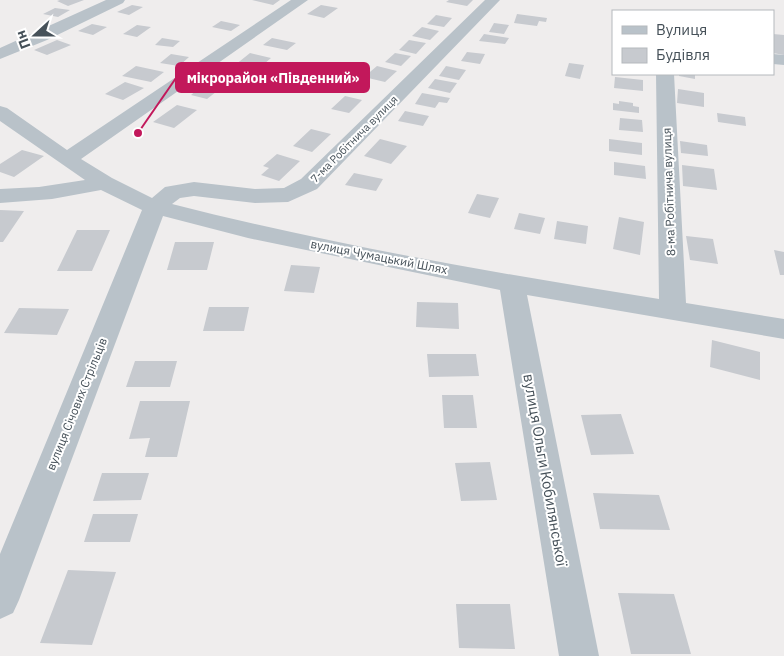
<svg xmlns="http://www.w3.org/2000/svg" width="784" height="656" font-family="'IBM Plex Sans',sans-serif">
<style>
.building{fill:#c7cacf}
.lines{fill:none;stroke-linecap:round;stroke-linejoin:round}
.minor{fill:#b9c2c9;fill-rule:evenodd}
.labels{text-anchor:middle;stroke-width:4;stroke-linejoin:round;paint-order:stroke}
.far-street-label{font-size:11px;fill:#465159;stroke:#fff}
.street-label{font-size:12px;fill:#465159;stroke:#fff}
.near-street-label{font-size:15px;fill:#465159;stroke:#fff}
.leader{fill:none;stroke:#c2185b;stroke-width:2}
.callout-dot{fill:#c2185b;stroke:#fff;stroke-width:2}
.callout{fill:#c2185b;stroke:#c2185b;stroke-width:2}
.callout-label{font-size:14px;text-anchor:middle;font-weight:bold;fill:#fff}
</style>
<rect width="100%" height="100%" fill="#efeded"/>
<path class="building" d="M60,0H84L68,6L57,1Z
M252,0H280L273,5Z
M449,0H473L467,6L446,2Z
M132,5L143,7L129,15L117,12Z
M321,5L338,8L324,18L307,14Z
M55,8L70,10L58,17L43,14Z
M517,14L547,18L546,22L539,21L537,26L514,23Z
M436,15L452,18L444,27L427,24Z
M221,21L240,25L231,31L212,27Z
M494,23L509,25L504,34L489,32Z
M92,24L107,27L93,35L78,31Z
M137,25L151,27L137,37L123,34Z
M422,27L439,31L430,40L412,36Z
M484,34L509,38L505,44L479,41Z
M773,34L784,35V55L773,53Z
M162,38L180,41L173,47L155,45Z
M272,38L296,43L287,50L263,45Z
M57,40L71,45L47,55L34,50Z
M409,40L426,43L416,54L399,50Z
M467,52L485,54L480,64L461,61Z
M250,53L271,58L257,70L235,65Z
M395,53L411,56L401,66L385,62Z
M171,54L189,57L179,66L160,63Z
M569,63L584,65L580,79L565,76Z
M136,66L164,72L151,82L122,76Z
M377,66L397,71L385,82L364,77Z
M446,66L466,70L459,80L439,76Z
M679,74H695V79L679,76Z
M615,77L643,80V91L614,88Z
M435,79L457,83L450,93L428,88Z
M125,82L144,88L123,100L105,94Z
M204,84L221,88L207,99L191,95Z
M678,89L704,93V107L677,103Z
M422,93L450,98L447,103L439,102L435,108L415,104Z
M345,96L362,100L349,113L331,109Z
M619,101L633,103V106L639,107V113L613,110V103L619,104Z
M177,105L197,110L174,128L153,122Z
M405,111L429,116L423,126L398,121Z
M717,113L745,117L746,126L718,122Z
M620,118L642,120L643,132L619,130Z
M311,129L331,134L312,152L293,146Z
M380,139L407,146L391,164L364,156Z
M609,139L642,143V155L609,151Z
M680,141L707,145L708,156L681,153Z
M22,150L44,156L14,177L0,172V164Z
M277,154L300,161L279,181L261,175L269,168L263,166Z
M614,162L645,166L646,179L614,175Z
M682,165L714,169L717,190L683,186Z
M354,173L383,179L376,191L345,185Z
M477,194L499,198L490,218L468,213Z
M0,210L24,211L3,242H0Z
M519,213L545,218L540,234L514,229Z
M619,217L644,222L640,255L613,249Z
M557,221L588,226L586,244L554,239Z
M77,230H110L92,271H57Z
M686,236L713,239L718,264L690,260Z
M175,242H214L207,270H167Z
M774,250L784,252V275H780Z
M291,265L320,267L314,293L284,291Z
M417,302L458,303L459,329L416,327Z
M209,307H249L244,331H203Z
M19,308L69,309L57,335L4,333Z
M712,340L760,352V380L710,367Z
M427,354H476L479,376L429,377Z
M135,361H177L170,387H126Z
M442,395H473L477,428H444Z
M140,401H190L177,457H145L150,438L129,439Z
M621,414L634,454L591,455L581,415Z
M490,462L497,500L461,501L455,463Z
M102,473H149L141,500L93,501Z
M593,493L659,495L670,530L600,529Z
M93,514H138L130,542H84Z
M68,570L116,572L92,645L40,643Z
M618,593L674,594L691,654H631Z
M456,604H510L515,649L459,648Z"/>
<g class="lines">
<path class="minor" d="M106,0H125L123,3L47,40L0,59V48Z
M291,0H308L81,159L112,178L152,198L165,187L194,182L255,189L284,188L301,179L485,0H500L317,189L288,202L255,203L194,196L180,198L172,204C332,245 496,273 659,299L656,74H674L686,303L784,319V339L527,295L599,656H559L500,290L248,238L163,216L19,600L13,613L0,619V554L142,210L101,190L52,199L0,203V189L39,187L85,180L0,121V106L7,108L67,150Z
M773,54L784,55V65L773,64Z"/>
</g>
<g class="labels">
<g class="far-street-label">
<text transform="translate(354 139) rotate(-45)" y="4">7-ма Робітнича вулиця</text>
</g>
<g class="street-label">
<text transform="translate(669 192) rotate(-92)" y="4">8-ма Робітнича вулиця</text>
<text transform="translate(379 257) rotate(11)" y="4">вулиця Чумацький Шлях</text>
<text transform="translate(77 404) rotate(-68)" y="4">вулиця Січових Стрільців</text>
</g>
<g class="near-street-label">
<text transform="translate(545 470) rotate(80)" y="5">вулиця Ольги Кобилянської</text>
</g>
</g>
<path class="leader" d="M138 133L176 78"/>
<circle class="callout-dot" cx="138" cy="133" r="5"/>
<rect class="callout" x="176" y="63" width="193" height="29" rx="5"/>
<g class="callout-label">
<text x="273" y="83">мікрорайон «Південний»</text>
</g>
<rect x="612" y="10" width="162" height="65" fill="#ffffff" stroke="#b5b9bd"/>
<rect x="622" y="26" width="25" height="8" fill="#b9c2c9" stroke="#b5b9bd"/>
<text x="656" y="35" font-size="15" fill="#465159">Вулиця</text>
<rect x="622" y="48" width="25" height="15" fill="#c7cacf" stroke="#b5b9bd"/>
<text x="656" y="60" font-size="15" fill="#465159">Будівля</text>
<g transform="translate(35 35) rotate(249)" stroke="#ffffff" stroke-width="4" paint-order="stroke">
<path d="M0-4L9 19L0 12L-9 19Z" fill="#465159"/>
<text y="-8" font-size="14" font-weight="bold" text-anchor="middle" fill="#465159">Пн</text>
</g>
</svg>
